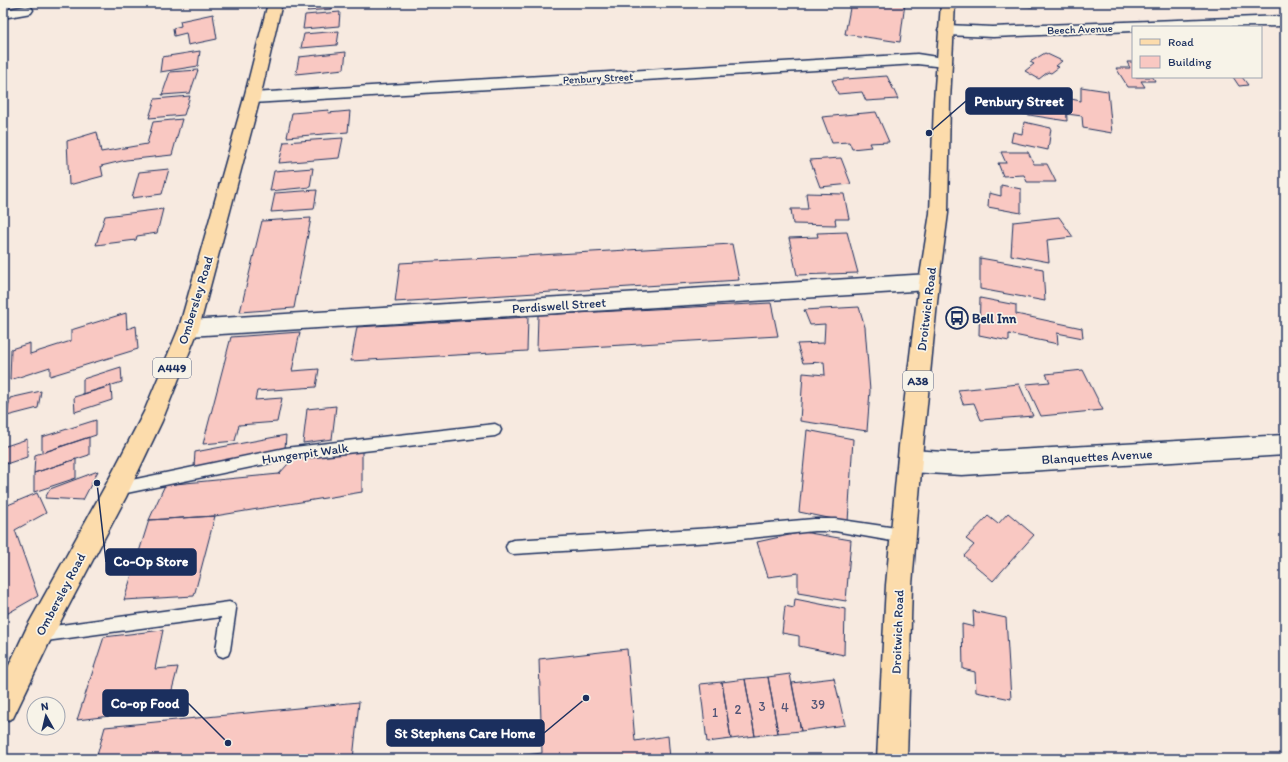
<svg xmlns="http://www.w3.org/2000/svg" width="1288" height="762" font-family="Itim,sans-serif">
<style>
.building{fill:#f9c8c2;stroke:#1b2f5e}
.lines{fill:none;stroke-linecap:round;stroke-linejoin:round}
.service-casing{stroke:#1b2f5e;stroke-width:3}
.minor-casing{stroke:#1b2f5e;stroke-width:3}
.primary-casing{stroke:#1b2f5e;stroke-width:3}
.service{fill:#f7f3e8;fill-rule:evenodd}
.minor{fill:#f7f3e8;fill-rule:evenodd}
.primary{fill:#fcdcac;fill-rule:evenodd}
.labels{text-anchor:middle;stroke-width:3.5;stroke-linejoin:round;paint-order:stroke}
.far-street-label{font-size:11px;fill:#1b2f5e;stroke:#f7f3e8}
.shield{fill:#f7f3e8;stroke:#5d6a87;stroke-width:1}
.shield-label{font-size:12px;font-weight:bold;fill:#1b2f5e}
.street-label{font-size:13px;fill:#1b2f5e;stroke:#f7f3e8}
.poi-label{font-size:13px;font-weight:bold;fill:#1b2f5e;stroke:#f7f3e8;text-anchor:start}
.near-number-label{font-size:13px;fill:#525577}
.leader{fill:none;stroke:#1b2f5e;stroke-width:1.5}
.callout-dot{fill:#1b2f5e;stroke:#f7f3e8;stroke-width:1.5}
.callout{fill:#1b2f5e;stroke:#1b2f5e;stroke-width:1.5}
.callout-label{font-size:14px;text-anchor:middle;font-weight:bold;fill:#fff}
</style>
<rect width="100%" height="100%" fill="#f7eae0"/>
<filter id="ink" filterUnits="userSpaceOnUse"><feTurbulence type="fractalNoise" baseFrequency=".025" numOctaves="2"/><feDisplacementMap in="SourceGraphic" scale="8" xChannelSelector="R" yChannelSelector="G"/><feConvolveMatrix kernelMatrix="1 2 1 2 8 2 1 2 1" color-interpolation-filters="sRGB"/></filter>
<g filter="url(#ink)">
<path class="building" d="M309,3H357V4L332,6V9L307,11Z
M851,3H905L900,42L845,34Z
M995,3H1032L1033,7Z
M340,12L339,26L303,29L305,15Z
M213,14L217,39L188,45L186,33L174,36L173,28L181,26L180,21Z
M339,31L337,45L301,48L304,34Z
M200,51L198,66L160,72L162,57Z
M346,52L344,69L296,74L299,57Z
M1045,53L1062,61L1056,66L1059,67L1051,73L1048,72L1039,79L1025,71L1034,64L1030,62Z
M1127,62H1133V77H1153L1155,81H1141L1145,87H1128L1116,68H1130Z
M198,70L190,93L162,95L170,72Z
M887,76L898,99L866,101L862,92L838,94L832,80Z
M1233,77H1242L1248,85L1239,86Z
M1081,87L1108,91L1112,133L1083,128L1082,116L1067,114L1066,98L1081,101Z
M1023,91L1066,98L1067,121L1023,114Z
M190,96L184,115L149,118L155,99Z
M329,110L328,113L350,111L348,132L287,137L292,113Z
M876,112L889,142L869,143L871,147L852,149L849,142L832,143L822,117Z
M182,119L172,155L126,160L101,166L103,176L69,185L67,141L97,132L101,152L147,144L153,122Z
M1024,122L1051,128L1048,150L1011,142L1013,132L1022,134Z
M343,138L339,158L279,163L284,142Z
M1001,152H1028L1034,164H1047L1056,182H1027L1024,175L1003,176L998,163H1006Z
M841,158L851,184L820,187L810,160Z
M313,168L310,187L270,191L274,171Z
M169,169L162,194L132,198L139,172Z
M1001,185L1021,189V213L988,207L989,193L1001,196Z
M317,190L314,209L271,212L275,193Z
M806,193L844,194L849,219H835L836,225L793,224L791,209H808Z
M163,209L157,233L137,236L136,240L96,245L105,216Z
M1059,217L1073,237L1047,240L1049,262L1011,255L1013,222Z
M311,218L294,308L240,312L262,221Z
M847,232L858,273L797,275L789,238L818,237L817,233Z
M732,244L739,280L395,302L400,263Z
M980,258L1043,269L1045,301L980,289Z
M980,298L1016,305V314L1082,328L1083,338L1057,333L1058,344L1009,334V341L979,335Z
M771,303L778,336L537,350L538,315Z
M859,307L865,327L870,391L867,431L800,421L803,373L825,375L824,362L803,363L797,344L824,343L825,324L810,325L804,310Z
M126,313L127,329L136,326L138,349L50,376V367L10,380L11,349L30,343V354L71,341V330Z
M528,317L527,351L351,361L357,327Z
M300,332L292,371L319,369L316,387L257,391L255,400L282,398L277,422L239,425L235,441L203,444L231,337Z
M121,367L122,382L83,394V379Z
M1083,370L1103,410L1041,416L1026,384L1050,382L1046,374Z
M1019,384L1033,416L981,420L974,403L963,404L958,390Z
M111,386L112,400L75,412L74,397Z
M41,391L38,408L7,416L10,398Z
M336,406L332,439L303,443L307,409Z
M96,420V435L42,453V437Z
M807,430L853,439L848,522L799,512Z
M286,435L285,449L194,467L195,452Z
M89,437V455L34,473L35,455Z
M27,439V457L3,465V447Z
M362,446V492L215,516L149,520L165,485L279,474L296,455Z
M76,459V478L34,492V473Z
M98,471L83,500L45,498L50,489Z
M37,493L46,513L15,530L38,596L3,616V507Z
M1008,513L1034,535L993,581L964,556L974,545L966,539L988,516L998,524Z
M215,516L194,596L124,600L149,520Z
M803,532L851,540L846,601L798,593V573L768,577L757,542Z
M795,599L845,609L844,655L799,646V636L782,633L785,606L794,608Z
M973,611L1006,618L1011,699L976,692L975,672L963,669L962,624L974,627Z
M163,630L155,669L178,667L167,709L77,720L104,637Z
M627,649L635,741L668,736L670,759H492L542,753L539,659Z
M790,674L801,731L778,733L768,677Z
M768,677L778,733L755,736L745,679Z
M834,678L845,725L801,731L792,683Z
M745,679L755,736L731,739L722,682Z
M722,682L731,739L707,742L700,684Z
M359,702L353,759H96L105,727Z"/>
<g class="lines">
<g class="service-casing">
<path id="service" d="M495,424L499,426L501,430L499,434L495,436L285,460L117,495L112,493L110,489L112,485L117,483L285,448Z
M814,519H835L903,529L908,531L910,536L908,541L903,543L835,531H814L713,542L513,554L508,552L506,547L508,542L513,540L713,528Z
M229,602L234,604L236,609L230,650L228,655L223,657L218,655L216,650L221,617L39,642L34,640L32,635L34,630L39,628Z"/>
</g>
<g class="minor-casing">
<path id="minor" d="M26,6L31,7L33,10L31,13L3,18V10Z
M1285,16V26L1133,27V31L993,37L946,35L941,33L938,30L941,27L946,25L993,27Z
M917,54L950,59L952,62L950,65L944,67L917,64L252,103L246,102L244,98L246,94L252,93Z
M929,274L936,276L939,282L936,288L929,290L189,336L182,334L179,328L182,322L189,320Z
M1285,435V455L962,475L910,472L902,469L898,461L902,453L910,450L962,453Z"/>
</g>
<g class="primary-casing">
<path id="primary" d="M268,3H282L260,98L199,328L162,421L126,497L48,645L13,718L3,722V678L28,625L108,481L144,412L179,328L244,98Z
M941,3H955L950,101L948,213L939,282L923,446L912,585L907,759H877L886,585L899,446L919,282L930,213L934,101Z"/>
</g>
<use href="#service" class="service"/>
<use href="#minor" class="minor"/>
<use href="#primary" class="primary"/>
</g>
</g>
<defs>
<g id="bus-ring" transform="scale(1.15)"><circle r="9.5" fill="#f7f3e8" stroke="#1b2f5e" stroke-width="1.5"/><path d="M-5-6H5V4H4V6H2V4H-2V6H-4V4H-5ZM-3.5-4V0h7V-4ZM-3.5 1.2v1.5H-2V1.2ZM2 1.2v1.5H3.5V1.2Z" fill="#1b2f5e"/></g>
</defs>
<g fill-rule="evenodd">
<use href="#bus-ring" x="957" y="318"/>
</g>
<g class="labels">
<g class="far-street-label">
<text transform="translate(1080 29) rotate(-2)" y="4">Beech Avenue</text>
<text transform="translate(598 78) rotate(-3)" y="4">Penbury Street</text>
</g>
<g class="shield">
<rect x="153" y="358" width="38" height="20" rx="3"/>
<rect x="903" y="371" width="30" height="20" rx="3"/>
</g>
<g class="shield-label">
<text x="172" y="372">A449</text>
<text x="918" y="385">A38</text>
</g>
<g class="street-label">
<text transform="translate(195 300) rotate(-73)" y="5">Ombersley Road</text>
<text transform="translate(559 305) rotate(-4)" y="5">Perdiswell Street</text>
<text transform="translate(926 309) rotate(-83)" y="5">Droitwich Road</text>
<text transform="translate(305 453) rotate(-8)" y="5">Hungerpit Walk</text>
<text transform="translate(1097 456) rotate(-3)" y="5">Blanquettes Avenue</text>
<text transform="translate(60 594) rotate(-62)" y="5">Ombersley Road</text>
<text transform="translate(897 632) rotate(-88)" y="5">Droitwich Road</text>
</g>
<g class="poi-label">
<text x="972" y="323">Bell Inn</text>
</g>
<g class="near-number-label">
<text x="818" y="709">39</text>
<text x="762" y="711">3</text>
<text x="785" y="712">4</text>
<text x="738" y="714">2</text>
<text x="715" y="717">1</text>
</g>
</g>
<path class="leader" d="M929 133L966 101M97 483L106 562M228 743L188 703M586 698L544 733"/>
<g class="callout-dot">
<circle cx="929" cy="133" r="4"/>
<circle cx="97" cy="483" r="4"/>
<circle cx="228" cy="743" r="4"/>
<circle cx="586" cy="698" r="4"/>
</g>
<g class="callout">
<rect x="966" y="88" width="106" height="26" rx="4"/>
<rect x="106" y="549" width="90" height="26" rx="4"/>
<rect x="103" y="690" width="85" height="26" rx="4"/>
<rect x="387" y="720" width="157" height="26" rx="4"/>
</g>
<g class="callout-label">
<text x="1019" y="106">Penbury Street</text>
<text x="151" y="566">Co-Op Store</text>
<text x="145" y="708">Co-op Food</text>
<text x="465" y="738">St Stephens Care Home</text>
</g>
<rect width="1288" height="762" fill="none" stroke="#f7f3e8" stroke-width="16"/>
<rect x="8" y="8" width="1272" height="746" fill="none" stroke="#1b2f5e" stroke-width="1.5" filter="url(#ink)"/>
<rect x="1132" y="26" width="130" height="52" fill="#f7f3e8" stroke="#9fa5b1"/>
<rect x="1140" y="39" width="20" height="6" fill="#fcdcac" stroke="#9fa5b1"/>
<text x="1168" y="46" font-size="12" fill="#1b2f5e">Road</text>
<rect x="1140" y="56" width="20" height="12" fill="#f9c8c2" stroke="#9fa5b1"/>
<text x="1168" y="66" font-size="12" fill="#1b2f5e">Building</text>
<g transform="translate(46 716) rotate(352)"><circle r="19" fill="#f7f3e8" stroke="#9fa5b1"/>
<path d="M0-3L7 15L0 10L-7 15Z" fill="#1b2f5e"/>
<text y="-6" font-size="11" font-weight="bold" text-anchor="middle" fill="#1b2f5e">N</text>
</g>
</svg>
